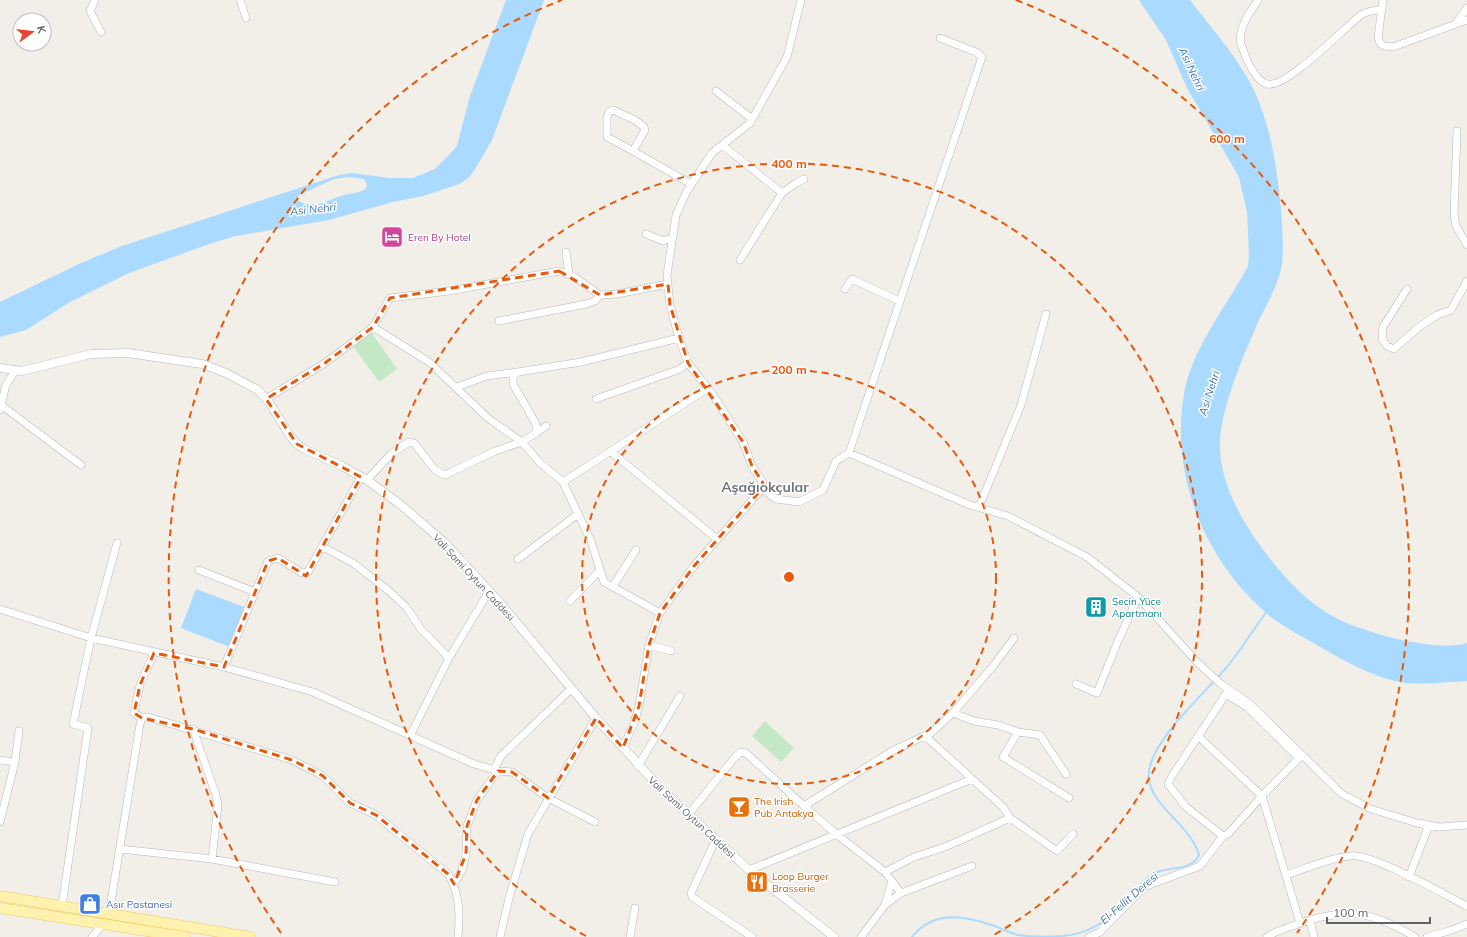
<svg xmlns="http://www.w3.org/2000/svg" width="1467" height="937" font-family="Mulish,sans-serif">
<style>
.green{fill:#c5e8c5}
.water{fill:#aadaff;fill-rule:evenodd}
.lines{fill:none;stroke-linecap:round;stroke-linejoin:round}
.stream{stroke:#aadaff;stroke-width:2}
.minor-casing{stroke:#b5b8bc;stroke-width:8}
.tertiary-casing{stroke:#b5b8bc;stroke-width:9}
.primary-casing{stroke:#f2c960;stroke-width:11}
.minor{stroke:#fff;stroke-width:7}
.tertiary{stroke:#fff;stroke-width:8}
.primary{stroke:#fff2af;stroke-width:10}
.marked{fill:none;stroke:#e8590c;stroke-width:3;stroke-dasharray:8 5;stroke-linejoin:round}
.ring{fill:none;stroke:#e8590c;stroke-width:2;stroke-dasharray:7 5}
.labels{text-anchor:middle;stroke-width:3;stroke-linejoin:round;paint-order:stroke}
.hotel-label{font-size:10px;fill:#b23c85;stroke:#fff;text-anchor:start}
.street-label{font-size:10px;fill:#5f6368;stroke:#fff}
.culture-label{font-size:10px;fill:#0d838f;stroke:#fff;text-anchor:start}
.food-label{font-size:10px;fill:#c56008;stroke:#fff;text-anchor:start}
.shop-label{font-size:10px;fill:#366cbe;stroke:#fff;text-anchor:start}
.water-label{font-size:11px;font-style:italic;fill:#4174aa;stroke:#fff}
.district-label{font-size:14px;font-weight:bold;fill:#70757a;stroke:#fff}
.centre{fill:#e8590c;stroke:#fff;stroke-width:2}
.ring-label{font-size:12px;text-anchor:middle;font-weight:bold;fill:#e8590c;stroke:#fff;stroke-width:3;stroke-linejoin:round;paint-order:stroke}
</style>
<rect width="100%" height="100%" fill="#f1efe8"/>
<path class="green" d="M371,332L397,369L379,382L353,346Z
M765,721L794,748L781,762L752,736Z"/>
<path class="water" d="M506,0H544L492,140L474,171L468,178L459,184L423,196L393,202L329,220L236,236L212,243L129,273L70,302L26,330L0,337V302L81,263L122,246L339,175L351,173L390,178H413L435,169L447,157L457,146L470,96ZM348,177L364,179L367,184L366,189C357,194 350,193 341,196C325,201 314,210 296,200L299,195L334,179Z
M1139,0H1190C1209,25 1231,50 1247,77C1270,117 1277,166 1281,210C1282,224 1284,251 1282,264C1278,289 1262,311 1253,334C1240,363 1218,418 1220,449C1221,482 1239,516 1257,541C1277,570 1303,600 1334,617C1362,632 1436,653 1467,643V681C1447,682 1426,685 1406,683C1377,679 1348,663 1322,648C1307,639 1289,630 1275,620C1208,568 1169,478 1184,394C1191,350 1227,306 1248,266L1249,254L1247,212L1239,177L1187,88L1166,40Z
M196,589L244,607L230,647L181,628Z"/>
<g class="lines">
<path class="stream" d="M912,937C934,909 966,916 995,926C1002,929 1010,933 1018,935C1031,937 1050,937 1063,936C1097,933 1113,914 1135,891C1141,884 1148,877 1155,873C1169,866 1191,872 1199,855C1191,826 1153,807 1149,780C1143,747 1205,693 1226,668C1241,650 1253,630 1267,611"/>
<g class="minor-casing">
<path id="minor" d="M95,0L90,11L101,32
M240,0L246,18
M1258,0C1251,11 1237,29 1241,44C1245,56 1254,80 1267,84C1286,89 1344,28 1361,15C1366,11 1375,11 1381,9
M1383,0L1378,37L1380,43L1384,46L1393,47L1467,20
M1456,23L1467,8
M716,91L752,119
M613,110L635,120L644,127L645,130L633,151L607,137V118L609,112Z
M1457,131L1454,215L1456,226L1467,245
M722,145L782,193L796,183L804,179
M633,151L691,184
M646,234L663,241L672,238
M566,252L569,275
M740,260L782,193
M845,289L852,279L899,301
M1407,289L1383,327L1382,339L1387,346L1394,349L1419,327L1437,315L1451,310L1467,281
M499,321L586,304L595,301L600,295
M373,327L429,362L489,419L522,442L536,433V424L513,384V377L518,372L581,362L679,338
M457,387L487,376L517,372
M266,399L325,363L373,327L390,298L449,291L559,271L573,276L600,295L617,294L668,284
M596,399L680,369L688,363
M1,405L81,465
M0,410L6,385L15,371
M536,433L546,426
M610,451L717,539
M849,453L982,57L976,52L940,38
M367,480L391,454L409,442L414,443L435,470L445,475L495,451L522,442L540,463L563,482L591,541L604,582L660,613
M563,482L707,389
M761,488L776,499L799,502L823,490L836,461L849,453L970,505L1008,516L1087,557L1138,597L1198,663L1221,684L1249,703L1342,794L1371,809L1417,823L1439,827L1467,825
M979,507L1021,405L1046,314
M323,547L353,563L389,591L406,607L421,629L449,658
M518,559L578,514
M199,570L255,592
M613,586L636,550
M570,601L600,570
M0,609L91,638L224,667L313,692L474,764L498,771L512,772L548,798L595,822
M649,645L671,651
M224,667L268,561L278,558L302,573L308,572L361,477
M1076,684L1097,693L1118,641L1138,597
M1226,694L1247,707L1299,758L1262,796L1228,834L1223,836L1186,807L1168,784L1172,776Z
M953,713L994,665L1014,638
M142,718L134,713L140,685L154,653
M193,729L216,795L218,805L212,859
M1018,732L1003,757L1069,798
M411,734L449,658L489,591
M1199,737L1262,796L1300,923
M623,748L634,723L639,706L649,645L660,613L694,566L760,491L763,483L752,466L743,442L713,395L688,363L679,338L670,305L667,275L676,215L687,191L712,153L750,123L787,57L801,0
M0,760L15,762
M638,766L680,696
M494,769L501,756L571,689
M804,806L836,834L885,872L901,893L885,905L861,937
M688,815L735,757L741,752L746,753L804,806L894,750L931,733L953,713L974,721L998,725L1018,732L1040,735L1066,774
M1010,818L1057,851L1073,834
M0,822L15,762L19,731
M716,839L691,893L692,897L752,937
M120,849L212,859L335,882
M749,870L972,779
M885,872L914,857L945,847L1010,818L1004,808L925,736
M1286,875C1307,868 1329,858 1351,856C1372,853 1445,895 1467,906
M1409,877L1429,825
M454,884L462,870L466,854L467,826L477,800L498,771
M901,893L972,866
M885,905L892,881
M62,906L88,728L73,724L91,638L117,543
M109,914L140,724L142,718L148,717L292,760L323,776L350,803L376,815L448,874C460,893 460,915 458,937
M1310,920L1314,937
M92,937L104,923
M500,937L509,898L528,834L596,718
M630,937L635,908
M1089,937L1100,932L1144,887L1200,866L1223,836
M1267,937C1277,930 1287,928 1298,924C1346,907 1372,911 1415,937
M1427,937L1449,931L1467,924"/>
</g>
<g class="tertiary-casing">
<path id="tertiary" d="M0,368L22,371L91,354L128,353L202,364L226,373L258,390L269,402L290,436L297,444L304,449L342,466L367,480L401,505L446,544L502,605L596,718L662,790L749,870L834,937"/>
</g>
<g class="primary-casing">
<path id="primary" d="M0,896L250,937
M0,908L185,937"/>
</g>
<use href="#minor" class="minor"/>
<use href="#tertiary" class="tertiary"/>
<use href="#primary" class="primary"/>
</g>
<path class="marked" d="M559,271L600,295L668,284L670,305L688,363L743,442L752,466L763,483L760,491L694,566L660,613L649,645L639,706L623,748L596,718L548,798L512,772L498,771L477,800L467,826L466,854L454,884L448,874L376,815L350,803L323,776L292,760L193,729L142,718L134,713L140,685L154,653L224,667L268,561L278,558L306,576L361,477L297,444L266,399L325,363L373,327L390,298Z"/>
<g class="ring">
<circle cx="789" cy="577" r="207"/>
<path d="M586 936A413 413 0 1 1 992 936"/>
<path d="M281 933A620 620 0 0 1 562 0M1016 0A620 620 0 0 1 1297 933"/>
</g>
<defs>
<g id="hotel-square" transform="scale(1.15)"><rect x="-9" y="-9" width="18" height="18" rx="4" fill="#d1479c" stroke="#fff"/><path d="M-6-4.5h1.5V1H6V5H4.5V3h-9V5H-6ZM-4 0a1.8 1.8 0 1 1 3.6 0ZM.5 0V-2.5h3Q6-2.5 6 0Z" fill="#fff"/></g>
<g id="building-square" transform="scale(1.15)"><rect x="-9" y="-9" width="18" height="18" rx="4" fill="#0f9aa8" stroke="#fff"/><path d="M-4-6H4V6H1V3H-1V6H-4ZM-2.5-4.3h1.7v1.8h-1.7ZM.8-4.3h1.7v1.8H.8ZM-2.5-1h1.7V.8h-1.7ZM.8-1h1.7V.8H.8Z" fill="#fff"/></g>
<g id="bar-square" transform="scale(1.15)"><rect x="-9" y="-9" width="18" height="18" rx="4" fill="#e8710a" stroke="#fff"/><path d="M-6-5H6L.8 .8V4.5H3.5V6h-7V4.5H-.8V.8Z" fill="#fff"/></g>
<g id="restaurant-square" transform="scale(1.15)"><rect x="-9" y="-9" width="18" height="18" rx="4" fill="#e8710a" stroke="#fff"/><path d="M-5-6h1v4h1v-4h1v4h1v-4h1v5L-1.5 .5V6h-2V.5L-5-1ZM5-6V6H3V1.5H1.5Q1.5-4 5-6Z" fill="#fff"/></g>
<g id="shop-square" transform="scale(1.15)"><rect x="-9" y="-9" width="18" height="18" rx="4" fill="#3f7fe0" stroke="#fff"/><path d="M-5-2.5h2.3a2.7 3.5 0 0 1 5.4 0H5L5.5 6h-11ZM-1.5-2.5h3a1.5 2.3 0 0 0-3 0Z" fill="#fff"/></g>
</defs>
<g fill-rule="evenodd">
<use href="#hotel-square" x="392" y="237"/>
<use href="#building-square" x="1096" y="607"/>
<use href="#bar-square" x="739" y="807"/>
<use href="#restaurant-square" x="757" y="882"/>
<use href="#shop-square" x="90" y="904"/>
</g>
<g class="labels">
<g class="hotel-label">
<text x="408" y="241">Eren By Hotel</text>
</g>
<g class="street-label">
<text transform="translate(474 577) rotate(47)" y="4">Vali Sami Oytun Caddesi</text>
<text transform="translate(692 817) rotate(43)" y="4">Vali Sami Oytun Caddesi</text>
</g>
<g class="culture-label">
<text x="1112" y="605">Secin Yüce<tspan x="1112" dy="12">Apartmanı</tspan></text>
</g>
<g class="food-label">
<text x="754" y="805">The Irish<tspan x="754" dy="12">Pub Antakya</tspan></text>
<text x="772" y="880">Loop Burger<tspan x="772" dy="12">Brasserie</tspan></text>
</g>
<g class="shop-label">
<text x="106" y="908">Asır Pastanesi</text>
</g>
<g class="water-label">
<text transform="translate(1192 69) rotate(65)" y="4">Asi Nehri</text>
<text transform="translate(313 209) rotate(-6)" y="4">Asi Nehri</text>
<text transform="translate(1209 393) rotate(-72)" y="4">Asi Nehri</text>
<text transform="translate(1129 898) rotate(-41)" y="4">El-Fellit Deresi</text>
</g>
<g class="district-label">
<text x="765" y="492">Aşağıokçular</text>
</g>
</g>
<circle cx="789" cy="577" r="6" class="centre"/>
<g class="ring-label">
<text x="1227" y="143">600 m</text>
<text x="789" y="168">400 m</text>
<text x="789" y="374">200 m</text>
</g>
<g transform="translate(32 32) rotate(75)"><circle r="19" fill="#ffffff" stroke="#bfc1c3"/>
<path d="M0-3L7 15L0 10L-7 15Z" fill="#ea4335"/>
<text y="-6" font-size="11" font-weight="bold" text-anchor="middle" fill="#5f6368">K</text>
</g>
<path d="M1327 917v6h103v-6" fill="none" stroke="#5f6368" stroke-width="2"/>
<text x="1333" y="917" font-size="12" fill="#5f6368" stroke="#ffffff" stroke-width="3" paint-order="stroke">100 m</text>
</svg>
